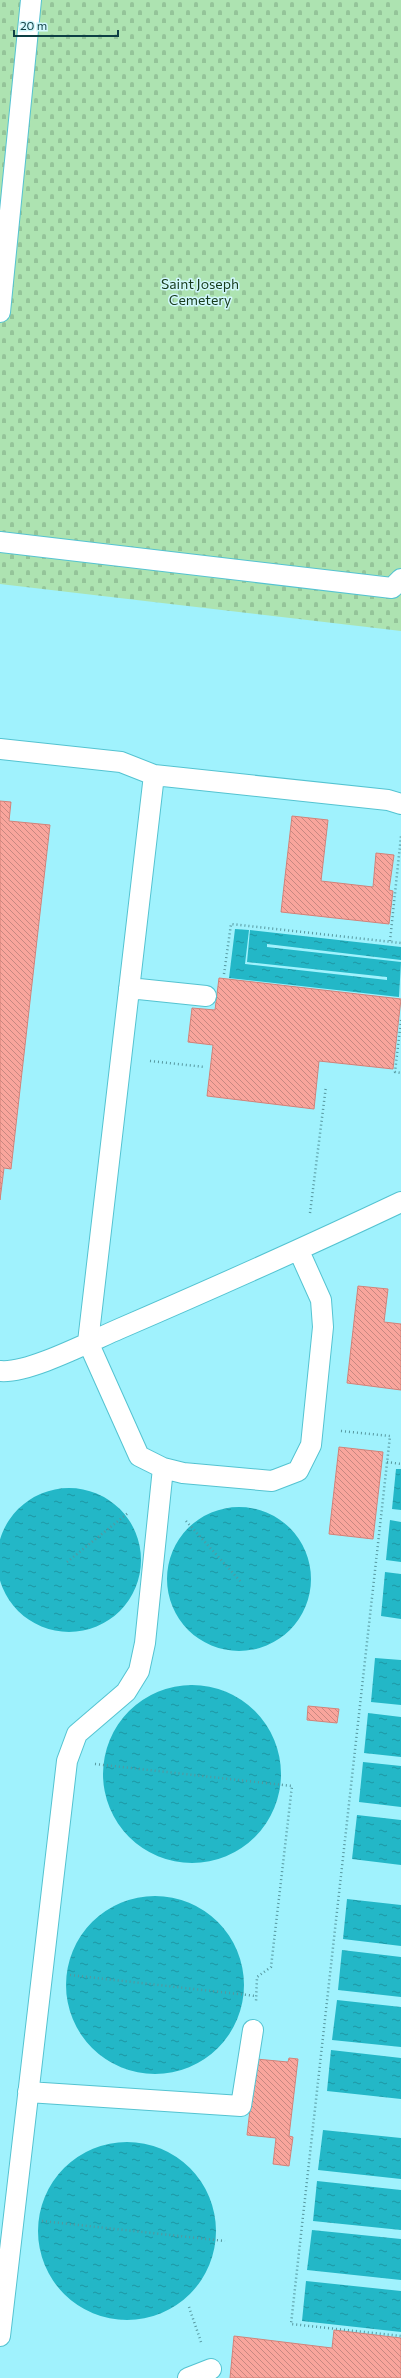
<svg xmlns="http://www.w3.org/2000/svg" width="401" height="2378" font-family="Commissioner,sans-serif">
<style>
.cemetery{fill:url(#cemetery-stones)}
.water{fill:url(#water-ripples)}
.building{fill:url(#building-back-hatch);stroke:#d38279}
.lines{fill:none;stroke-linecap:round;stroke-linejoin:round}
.lane-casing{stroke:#54c3d1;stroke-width:22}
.path{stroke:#56979f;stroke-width:2.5;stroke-dasharray:1 3;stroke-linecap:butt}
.lane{stroke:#fff;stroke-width:20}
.labels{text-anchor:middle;stroke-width:3;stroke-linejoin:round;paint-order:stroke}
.park-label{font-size:14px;fill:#163b1b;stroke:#d1f8fd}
</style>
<defs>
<pattern id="cemetery-stones" width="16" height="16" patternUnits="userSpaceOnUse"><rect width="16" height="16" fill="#ade3b1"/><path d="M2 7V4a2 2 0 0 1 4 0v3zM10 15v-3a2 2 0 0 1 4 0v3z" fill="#94c499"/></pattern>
<pattern id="water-ripples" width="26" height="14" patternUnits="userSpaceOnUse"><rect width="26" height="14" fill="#23b7c7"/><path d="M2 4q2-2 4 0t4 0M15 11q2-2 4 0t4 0" fill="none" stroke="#1d96a3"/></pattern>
<pattern id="building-back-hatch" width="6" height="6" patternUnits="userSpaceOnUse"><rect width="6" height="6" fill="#f9a59c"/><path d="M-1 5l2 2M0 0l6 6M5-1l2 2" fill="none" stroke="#c88881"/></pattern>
</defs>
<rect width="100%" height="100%" fill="#a0f2fd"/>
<path class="cemetery" d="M0,0H401V631L0,584Z"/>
<path class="water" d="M235,929L249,930L245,964L387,980V977L247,962L250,930L401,947V960L267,944V947L401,962L399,997L229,978Z
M396,1469H401V1510L392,1509Z
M-3 1560a72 72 0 1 1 144 0a72 72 0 1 1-144 0Z
M167 1579a72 72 0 1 1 144 0a72 72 0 1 1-144 0Z
M390,1520L401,1522V1562L386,1560Z
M385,1572L401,1574V1619L381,1616Z
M375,1658L401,1660V1705L371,1702Z
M103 1774a89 89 0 1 1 178 0a89 89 0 1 1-178 0Z
M368,1713L401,1717V1757L364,1753Z
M363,1762L401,1766V1807L359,1802Z
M357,1815L401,1820V1865L352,1859Z
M66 1985a89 89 0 1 1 178 0a89 89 0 1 1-178 0Z
M347,1899L401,1905V1946L343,1939Z
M342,1950L401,1957V1997L338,1990Z
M337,2000L401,2007V2047L332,2040Z
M331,2050L401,2058V2099L327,2091Z
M323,2130L401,2138V2179L318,2170Z
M38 2231a89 89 0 1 1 178 0a89 89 0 1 1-178 0Z
M317,2181L401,2190V2230L313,2221Z
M312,2230L401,2239V2280L307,2270Z
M306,2281L401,2291V2332L302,2321Z"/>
<path class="building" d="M0,801L11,802L9,821L50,825L11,1169L4,1168L0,1200Z
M292,816L328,820L321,881L373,887L376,853L394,855L389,890L393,891L389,924L281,912Z
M219,978L401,999L393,1069L319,1061L314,1109L207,1096L213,1045L188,1042L192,1008L215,1010Z
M358,1286L388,1289L384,1322L401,1324V1390L347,1383Z
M339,1447L383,1452L373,1539L329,1534Z
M308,1706L339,1709L337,1723L307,1720Z
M289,2058L298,2059L289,2136L293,2137L289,2166L273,2164L276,2138L247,2135L256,2059L288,2062Z
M334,2330L401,2338V2378H230L234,2336L332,2348Z"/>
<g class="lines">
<g class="lane-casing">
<path id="lane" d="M0,312L31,0
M0,542L392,588L401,579
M0,749L121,762L154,775L388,800L401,804
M154,775L88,1342L139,1456L163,1468L183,1473L272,1481L298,1471L311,1445L323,1327L321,1300L299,1251
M129,988L206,996
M0,1371C28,1374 91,1341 119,1329C214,1288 308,1246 401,1202
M28,2092L241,2106L253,2030
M0,2336L67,1761L77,1734L126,1692L139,1671L145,1643L163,1468
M188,2378L211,2369"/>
</g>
<path class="path" d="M390,941L401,836
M224,974L231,924L401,943
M401,1020L395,1072L401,1073
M150,1061L205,1067
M310,1213L326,1086
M341,1431L390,1436L291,2324L401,2336
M387,1462L401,1464
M186,1521L241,1582
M67,1562L128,1513
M95,1764L292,1786L271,1967L257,1977L256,2002
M70,1975L256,1996
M42,2221L225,2241
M189,2307L201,2342"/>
<use href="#lane" class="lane"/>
</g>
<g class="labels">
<g class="park-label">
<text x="200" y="289">Saint Joseph<tspan x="200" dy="16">Cemetery</tspan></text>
</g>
</g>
<path d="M14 30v6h104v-6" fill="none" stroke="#0e3f44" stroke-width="2"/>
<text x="20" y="30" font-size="12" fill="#0e3f44" stroke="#d1f8fd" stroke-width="3" paint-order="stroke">20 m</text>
</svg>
